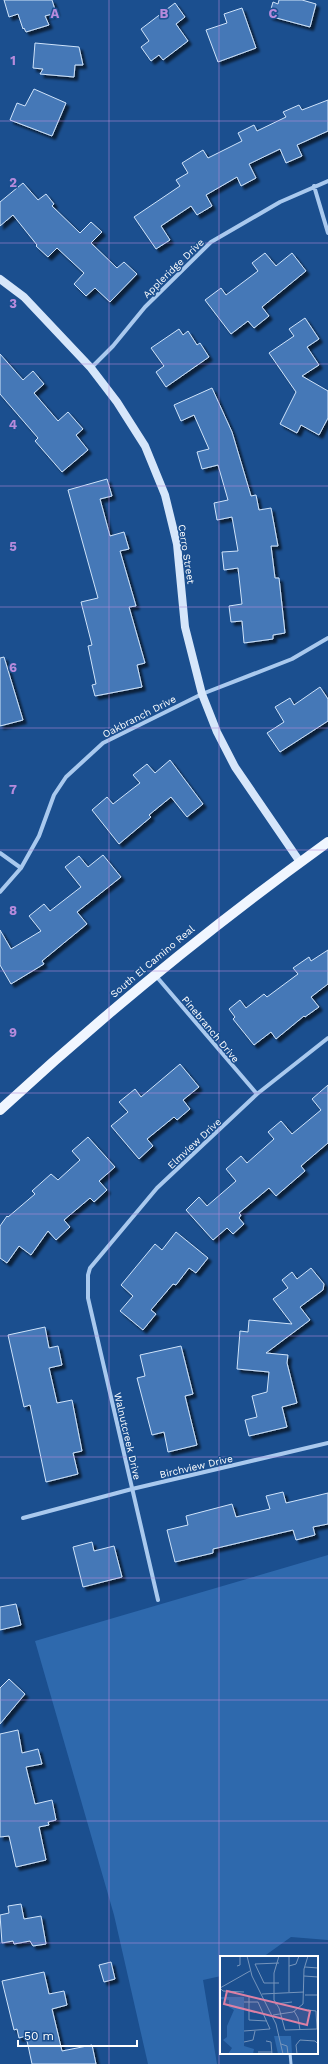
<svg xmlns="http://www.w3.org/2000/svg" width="328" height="2064" font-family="'Work Sans',sans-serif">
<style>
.green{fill:#2e69ad}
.building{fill:#4478b7;stroke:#cfe3fa;filter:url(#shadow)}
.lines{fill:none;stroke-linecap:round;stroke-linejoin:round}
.lane{stroke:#a9c9ee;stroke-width:3}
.street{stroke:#a9c9ee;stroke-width:4}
.secondary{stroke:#d6e6fa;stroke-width:8}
.primary{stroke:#f0f6ff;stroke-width:10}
.grid{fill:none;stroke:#b68bdc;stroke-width:1;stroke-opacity:0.55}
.labels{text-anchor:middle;stroke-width:3;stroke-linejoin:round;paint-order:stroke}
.street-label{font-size:10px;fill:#fff;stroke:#1b4f8f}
.inset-road{fill:none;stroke:#7695bc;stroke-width:1}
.view{fill:#dd80a5;fill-opacity:0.15;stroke:#dd80a5;stroke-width:2}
.inset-edge{fill:none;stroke:#fff;stroke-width:2}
.grid-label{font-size:13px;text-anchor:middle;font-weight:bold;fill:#b68bdc;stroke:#1b4f8f;stroke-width:3;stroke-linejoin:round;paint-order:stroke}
</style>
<defs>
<filter id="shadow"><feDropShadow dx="3.5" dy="3.5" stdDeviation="1" flood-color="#0009"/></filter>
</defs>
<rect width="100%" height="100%" fill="#1b4f8f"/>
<path class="green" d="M328,1555V1940L291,1937L263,1957H221V1976L203,1980L217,2064H148L114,1915L35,1641Z"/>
<path class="building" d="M4,0H52L56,13L45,16L49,25L26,32L24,28L23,29L18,14L9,17Z
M279,0H302L316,4L310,27L269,16L273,2L278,4Z
M175,3L185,17L176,24L188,41L163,60L159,55L151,61L141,47L149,41L141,29Z
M242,8L256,48L218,62L206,30L227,23L224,14Z
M35,43L79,47L83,65H75L74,77L40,74L43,69L33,68Z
M34,89L66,103L52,136L10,120L17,103L25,106Z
M328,100V131L297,145L302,156L286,163L280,149L249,164L256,178L241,186L237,177L206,195L212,206L197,215L191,206L161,226L170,240L156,249L134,217L180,186L176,180L188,173L182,163L203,150L208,158L242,141L238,133L254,125L257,131L286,117L283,112L299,105L302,110Z
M23,183L38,200L46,194L54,204L52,206L80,233L91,222L102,232L91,243L117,268L124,262L137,274L110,302L95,288L86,296L74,284L84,273L57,248L48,257L36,246L37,245L13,215L0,226V202Z
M265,253L276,266L292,253L306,271L262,307L269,316L254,328L248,321L231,334L205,300L221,288L226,295L258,271L252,263Z
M305,318L319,339L307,347L319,365L302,376L328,391V418L319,435L301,425L297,433L280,424L296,392L269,353L294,336L289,329Z
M179,329L183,335L188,331L197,345L200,343L209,357L166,387L156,372L164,366L151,348Z
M0,354L23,380L33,371L44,384L34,393L58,421L68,412L83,429L76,435L88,450L62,472L35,441L38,438L0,394Z
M212,388L232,432L251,496L256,495L259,510L271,508L278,546H271L275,578H279L285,633L273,635V639L244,643L242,621L231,622L229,606L242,604L238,568L224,570L222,552L238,551L232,517L217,520L214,503L228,500L218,465L202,469L197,452L209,449L194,415L181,421L174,405Z
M107,479L112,496L100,499L110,536L124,532L129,549L120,551L136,606L129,607L145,663L137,665L142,687L95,696L92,685L96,684L88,646L92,645L81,602L98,598L68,490Z
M4,657L23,720L0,726V658Z
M320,687L328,699V721L280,752L267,733L284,722L275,707L290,698L294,705Z
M170,760L203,804L187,817L171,797L149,815L151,817L119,844L92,810L107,797L113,804L140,783L133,775L147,764L155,773Z
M103,855L121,877L77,912L87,924L42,961L44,964L11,984L0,965V930L11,949L41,931L29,916L44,904L50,911L81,887L65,867L79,856L88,867Z
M328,950V984L311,997L319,1007L305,1017L304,1016L276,1039L271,1032L254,1045L233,1019L235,1017L229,1009L240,1000L246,1008L264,994L267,997L298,974L293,968L309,957L311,961Z
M180,1064L199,1087L183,1100L190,1109L177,1120L174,1117L147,1139L153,1146L139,1159L111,1126L128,1112L119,1102L135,1089L141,1097Z
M328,1085V1143L301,1166L305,1171L276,1196L269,1188L239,1213L241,1215L239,1218L244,1224L233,1234L227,1228L213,1240L186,1210L199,1197L207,1206L236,1181L226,1169L241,1156L247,1163L274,1139L268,1132L281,1121L292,1134L321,1110L312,1099Z
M88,1137L115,1167L99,1181L107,1190L94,1202L90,1198L64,1220L70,1227L56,1240L48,1231L31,1255L19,1246L7,1263L0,1258V1226L7,1216L8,1217L35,1194L32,1191L51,1174L58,1180L80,1160L72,1151Z
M176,1232L208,1258L196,1273L189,1268L176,1285L173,1284L151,1310L156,1314L143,1330L120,1311L133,1296L121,1285L155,1244L162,1250Z
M311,1268L324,1284L323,1290L300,1307L310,1320L266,1353L288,1355L287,1363L297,1403L282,1407L287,1427L249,1436L245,1420L257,1417L252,1396L267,1392L269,1372L237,1369L240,1331L248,1332L249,1320L292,1324L273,1299L288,1288L282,1280L292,1272L297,1279Z
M45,1327L49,1348L58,1346L62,1365L49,1368L57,1403L72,1400L82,1451L73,1453L78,1474L46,1482L30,1405L24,1407L8,1335Z
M181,1346L193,1394L185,1396L197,1445L168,1452L164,1432L152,1435L137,1378L145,1376L140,1355Z
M283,1492L286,1503L328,1493V1524L313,1527L315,1535L296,1540L293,1530L213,1549V1553L175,1562L167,1530L188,1525L186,1516L232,1504L236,1517L270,1509L266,1496Z
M92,1542L94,1551L114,1546L122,1577L83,1587L73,1547Z
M16,1604L21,1625L0,1630V1607Z
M9,1679L25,1694L0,1724V1688Z
M18,1730L22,1753L38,1749L42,1764L26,1767L35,1804L52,1800L56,1820L48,1822L49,1825L39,1827L46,1860L16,1867L9,1836L0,1837V1734Z
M21,1904L24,1919L41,1916L46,1944L33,1946L30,1941L14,1944L13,1941L2,1943L0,1915L9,1913L8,1906Z
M111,1962L115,1979L104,1982L99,1965Z
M44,1972L49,1994L64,1991L67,2005L52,2009L62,2051L92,2045L96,2064H32L26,2036L19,2038L17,2029L14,2030L2,1981Z"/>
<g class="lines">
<path class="lane" d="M290,2053L291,2064"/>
<path class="street" d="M314,186L328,233
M91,368L113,346L145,307L211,242L280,202L328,181
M0,853L21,868
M0,892L21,868L39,836L54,795L66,777L103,743L202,694L292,659L328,638
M156,976L257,1094
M23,1518L132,1489L328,1443
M158,1600L88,1298V1275L90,1268L157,1188L257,1094L328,1038"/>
<path class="secondary" d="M0,279L24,297L91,368L117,402L145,446L165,495L177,544L185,627L202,694L217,732L235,767L300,862"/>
<path class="primary" d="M0,1110C104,1014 213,925 328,842"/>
</g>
<path class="grid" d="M109,0V2064M219,0V2064M0,121H328M0,243H328M0,364H328M0,486H328M0,607H328M0,728H328M0,850H328M0,971H328M0,1093H328M0,1214H328M0,1336H328M0,1457H328M0,1578H328M0,1700H328M0,1821H328M0,1943H328"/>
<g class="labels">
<g class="street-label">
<text transform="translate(173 268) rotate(-44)" y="4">Appleridge Drive</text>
<text transform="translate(187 554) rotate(81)" y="4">Cerro Street</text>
<text transform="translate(139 716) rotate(-27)" y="4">Oakbranch Drive</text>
<text transform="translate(152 961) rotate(-40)" y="4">South El Camino Real</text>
<text transform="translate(211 1029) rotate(50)" y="4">Pinebranch Drive</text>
<text transform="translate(194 1143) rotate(-43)" y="4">Elmview Drive</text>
<text transform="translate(128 1436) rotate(77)" y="4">Walnutcreek Drive</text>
<text transform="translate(196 1466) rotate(-13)" y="4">Birchview Drive</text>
</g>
</g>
<g transform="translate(220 1956)">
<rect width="98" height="98" fill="#1b4f8f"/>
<path d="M0,41H24V90L34,93L33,98H8L12,92L3,84L7,81V70L14,54L9,51V44L0,43ZM54,80H71L72,98H58Z" fill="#2e69ad"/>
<path class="inset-road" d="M27,0L32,20L56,68L63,98M59,0L54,17V44L59,52L65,74L97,73L96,55L88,54M69,0V36M59,7L35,8L44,27H59M17,10L20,9V0M69,10L76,8L79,0M85,11L98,12M84,20L98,21M0,32L3,35L24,36M0,32L30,15M42,38L84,36M85,39H98M29,41V64L47,65M55,48L72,46M74,55L78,62L80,74M53,59L73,56L83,48L84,13L88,0M24,75L50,73L38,46H24M46,85L51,86L52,98M24,86L33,84L35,75M61,88L67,90L68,98M38,96H52M77,98L76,89L80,84L95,85L98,88"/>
<path class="view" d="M7,35L90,55L87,69L4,48Z"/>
<rect width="98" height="98" class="inset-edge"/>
</g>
<g class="grid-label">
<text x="55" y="18">A</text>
<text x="164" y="18">B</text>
<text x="273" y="18">C</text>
<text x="13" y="65">1</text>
<text x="13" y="187">2</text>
<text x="13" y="308">3</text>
<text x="13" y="429">4</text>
<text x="13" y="551">5</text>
<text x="13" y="672">6</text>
<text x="13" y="794">7</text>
<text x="13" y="915">8</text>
<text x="13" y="1037">9</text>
</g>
<path d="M18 2040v6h119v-6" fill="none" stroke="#ffffff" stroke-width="2"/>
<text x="24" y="2040" font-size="12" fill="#ffffff" stroke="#1b4f8f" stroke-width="3" paint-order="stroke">50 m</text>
</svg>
